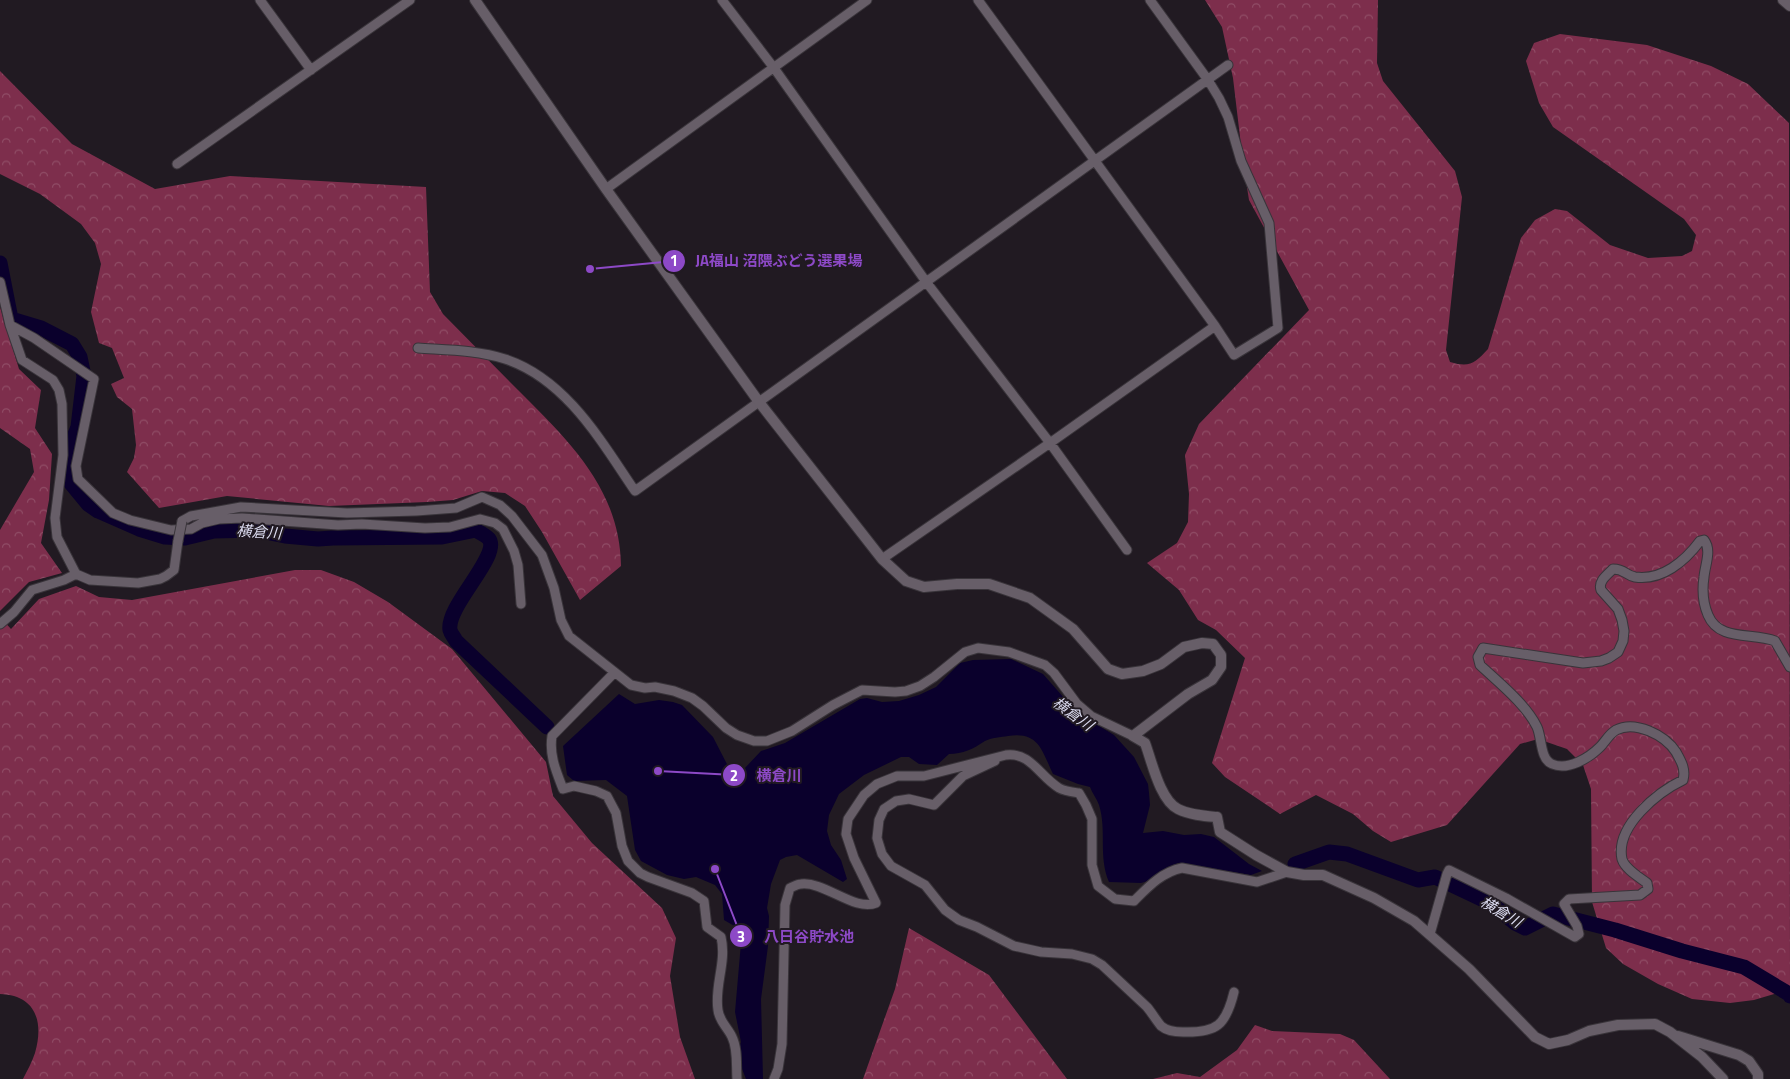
<svg xmlns="http://www.w3.org/2000/svg" width="1790" height="1079" font-family="'Titillium Web','Noto Sans JP',sans-serif">
<style>
.forest{fill:url(#forest-crowns)}
.water{fill:#0a002c}
.lines{fill:none;stroke-linecap:round;stroke-linejoin:round}
.river{stroke:#0a002c;stroke-width:15}
.minor-casing{stroke:#39343a;stroke-width:11}
.tertiary-casing{stroke:#39343a;stroke-width:12}
.minor{stroke:#675e68;stroke-width:9}
.tertiary{stroke:#675e68;stroke-width:10}
.minor-bridge-casing{stroke:#39343a;stroke-width:11;stroke-linecap:butt}
.minor-bridge{stroke:#675e68;stroke-width:9}
.labels{text-anchor:middle;stroke-width:4;stroke-linejoin:round;paint-order:stroke}
.water-label{font-size:15px;font-style:italic;fill:#dbdbf0;stroke:#211a22}
.leader{fill:none;stroke:#8d49c7;stroke-width:2}
.callout-dot{fill:#8d49c7;stroke:#211a22;stroke-width:2}
.mark-label{font-size:15px;text-anchor:middle;font-weight:bold;fill:#fff}
.callout-label{font-size:15px;text-anchor:middle;font-weight:bold;fill:#8d49c7;stroke:#211a22;stroke-width:4;stroke-linejoin:round;paint-order:stroke}
</style>
<defs>
<pattern id="forest-crowns" width="20" height="18" patternUnits="userSpaceOnUse" patternTransform="scale(1.25)"><rect width="20" height="18" fill="#7d2e4c"/><path d="M2 6a3 3 0 1 1 6 0M12 15a3 3 0 1 1 6 0" fill="none" stroke="#904d66"/></pattern>
</defs>
<rect width="100%" height="100%" fill="#211a22"/>
<path class="forest" d="M1205,0H1378L1377,63L1383,81L1455,171L1462,197L1446,350L1450,362C1470,368 1475,363 1488,349L1521,238L1535,220L1555,209L1567,211L1610,245L1648,258L1682,256L1692,251L1696,235L1684,219L1553,127L1539,103L1526,61L1534,43L1560,34L1647,45L1711,66L1748,84L1789,123L1790,987L1788,990L1754,1000L1730,1003L1692,999L1658,984L1623,964L1606,948L1592,902L1591,789L1583,765L1567,749L1538,739L1520,744L1447,825L1391,842L1373,831L1353,814L1316,795L1280,814L1225,777L1212,763L1245,658L1216,630L1198,620L1179,590L1147,563L1177,543L1188,522L1189,494L1185,455L1199,424L1309,310L1249,200L1243,162L1233,78L1222,27Z
M0,71L72,144L155,189L230,176L426,187L430,292L443,314C468,339 493,365 518,390C569,441 620,489 621,566L580,600L542,532L525,506L505,493L482,491L453,500L427,502L329,506L227,496L159,508L127,472L134,458L136,445L132,409L117,397L111,384L124,378L112,348L99,343L91,312L101,264L95,243L81,224L40,194L0,174Z
M0,307L19,369L41,390L35,428L52,454L49,500L41,543L62,573L29,582L0,611V530L34,472L30,449L0,428Z
M295,570H321L354,582L388,602L452,649L546,762L553,796L592,843L662,908L676,938L670,976L680,1037L695,1079H23C27,1071 32,1062 35,1053C44,1022 36,995 0,994V617L11,629L39,599L76,586L99,597L132,600Z
M909,928L989,975L1067,1079H863L895,989Z
M1255,1025L1272,1031L1340,1034L1354,1040L1390,1079H1153L1177,1073L1200,1077L1237,1050Z"/>
<path class="water" d="M1011,659L1043,674L1072,707L1081,715L1114,735L1134,757L1148,784L1149,793L1150,805L1143,833L1163,831L1184,835L1201,834L1214,837L1249,864L1262,871L1251,875L1178,863L1151,880L1141,883L1109,882C1098,856 1107,830 1099,805C1097,799 1092,793 1090,787L1078,784L1053,774C1042,751 1039,731 1008,736C1001,737 991,738 985,741C973,749 963,754 949,754L937,765L919,764L909,757H901L864,775L839,794L829,815L827,831L831,845L841,860L847,879L843,882L797,855L786,857L780,860L771,884L767,908L769,916L768,946L761,999L763,1079H746L737,1056L741,1042L735,1012L741,943L736,927L724,920L722,894L715,885L696,877L684,879L667,875L641,861L635,850L627,796L606,780L574,781L567,775L563,746L619,694L635,704L659,700L673,702L682,705L713,737L729,768L734,770L744,769L761,751L785,743L860,699L867,698L882,702L899,701L919,695L936,687L960,663L973,660Z"/>
<g class="lines">
<path class="river" d="M0,263L11,319L41,328L72,344L80,357L84,376L78,427L70,447L66,466L69,481L88,504L98,511L139,529L165,537L185,538L214,531L256,530L285,536L318,539L333,538L442,537L476,530C480,533 487,536 489,539C501,556 446,606 450,630C451,634 454,637 456,641L547,727
M1295,864L1329,852L1347,854L1418,880L1435,877L1492,904L1515,923L1525,928L1553,914L1615,930L1682,951L1744,967L1789,994L1790,996"/>
<g class="minor-casing">
<path id="minor" d="M260,0L311,70
M722,0L774,68L927,283L1050,443L1127,550
M978,0L1215,326L1234,355L1278,328L1269,223L1241,161L1228,117L1219,98L1208,80L1150,0
M177,164L410,0
M606,189L867,0
M0,282L10,325L22,360L53,380L59,390L62,404L63,455L55,518L57,537L76,574L90,580L138,583L160,579L166,576L174,570L178,541
M10,325L34,338L94,379L76,466L78,479L113,513L130,520L171,530L191,529L202,523L219,519L242,518L338,525L362,524L425,528L450,527L480,519L495,523L503,529L514,551L518,565L521,604
M418,348C447,350 477,350 505,359C566,379 601,441 635,491L1228,65
M182,521L191,516L241,507L347,513L416,511L456,508L482,497L500,505L512,516L542,555L554,588L561,620L569,636L631,685L645,688L655,687L674,691L692,698L703,706L726,728L737,735L754,741H767L792,731L833,705L862,690L895,692L906,691L920,686L934,677L965,652L978,648L1009,652L1045,665L1054,673L1077,704L1091,716L1133,736
M882,559L1050,443L1215,326
M0,624L14,612L32,590L64,580L76,574
M614,673L552,736C549,755 556,771 563,789L574,786L596,791L607,796L616,813L622,846L628,861L640,873L648,877L692,893L704,901L707,927L721,937C727,962 714,986 718,1010C719,1021 728,1028 732,1037C738,1049 736,1066 737,1079
M995,761L963,776L934,805L909,799L896,801L884,809L879,820L877,838L882,854L891,866L925,885L945,910L959,920L977,927L1014,946L1041,952L1072,954L1092,959L1102,965L1147,1007C1152,1013 1156,1020 1161,1026C1167,1031 1175,1032 1183,1032C1217,1033 1226,1025 1234,992
M1430,934L1447,874L1449,870L1506,898L1575,937L1579,934L1577,926L1564,904L1569,899L1640,895L1648,889L1647,883C1639,877 1625,869 1622,859C1615,826 1658,792 1683,780C1686,769 1681,761 1676,752C1665,735 1635,720 1616,730C1609,734 1605,742 1600,747C1589,758 1568,771 1552,764C1540,759 1542,738 1537,727C1526,704 1498,682 1480,665L1478,657L1483,648L1583,663L1601,661L1609,658L1618,652L1623,641L1624,631L1622,620L1618,609L1601,590C1598,581 1607,575 1613,569C1625,569 1625,575 1635,577C1662,581 1685,561 1700,541L1704,540C1712,550 1705,565 1704,577C1702,590 1703,603 1708,615C1719,642 1753,632 1775,641L1790,667
M774,1079L778,1069L782,1044L785,905L790,888C793,887 797,884 801,884C824,881 855,912 876,903L854,858L846,834L848,819L864,795L877,784L897,776H924L1006,755C1031,752 1039,776 1059,788C1064,791 1072,792 1079,793L1086,805L1092,819V865L1098,886L1115,899L1134,901C1148,887 1162,872 1182,868L1257,882L1287,872"/>
</g>
<g class="tertiary-casing">
<path id="tertiary" d="M475,0L606,189L759,402L882,559L906,581L924,587L957,584H989L1030,598L1073,629L1108,669L1122,674L1143,671L1161,664L1184,647L1202,643L1213,644L1221,655V667L1212,680L1188,694L1133,736L1145,743C1152,762 1160,800 1178,809C1190,815 1205,816 1217,817L1220,832L1256,855L1287,872L1304,875H1323L1374,898L1414,921L1469,969L1535,1037L1549,1044L1568,1040L1589,1031L1618,1025L1655,1024L1670,1032L1702,1057L1723,1079
M1783,0L1790,6
M1678,1036L1739,1055L1749,1061L1758,1074V1079"/>
</g>
<use href="#minor" class="minor"/>
<use href="#tertiary" class="tertiary"/>
<g class="minor-bridge-casing">
<path id="minor-bridge" d="M178,541L182,521"/>
</g>
<use href="#minor-bridge" class="minor-bridge"/>
</g>
<g class="labels">
<g class="water-label">
<text transform="translate(259 532) rotate(4)" y="5">横倉川</text>
<text transform="translate(1073 714) rotate(36)" y="5">横倉川</text>
<text transform="translate(1501 912) rotate(31)" y="5">横倉川</text>
</g>
</g>
<path class="leader" d="M590 269L674 261M658 771L734 775M715 869L741 936"/>
<g class="callout-dot">
<circle cx="590" cy="269" r="5"/>
<circle cx="658" cy="771" r="5"/>
<circle cx="715" cy="869" r="5"/>
<circle cx="674" cy="261" r="12"/>
<circle cx="734" cy="775" r="12"/>
<circle cx="741" cy="936" r="12"/>
</g>
<g class="mark-label">
<text x="674" y="266">1</text>
<text x="734" y="781">2</text>
<text x="741" y="942">3</text>
</g>
<g class="callout-label">
<text x="779" y="266">JA福山 沼隈ぶどう選果場</text>
<text x="779" y="781">横倉川</text>
<text x="809" y="942">八日谷貯水池</text>
</g>
</svg>
